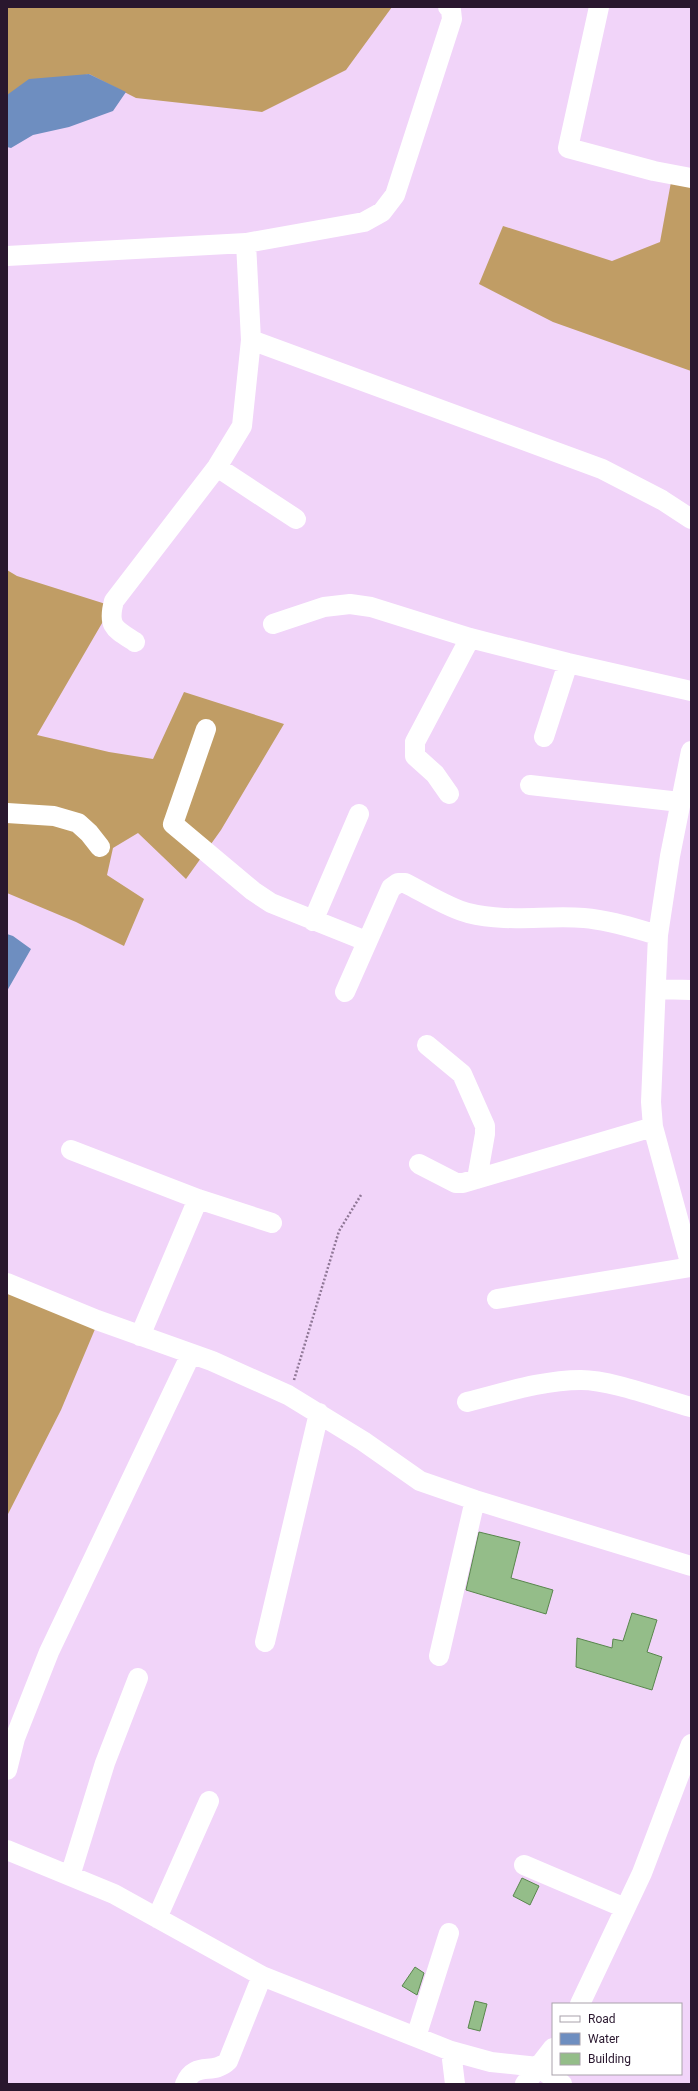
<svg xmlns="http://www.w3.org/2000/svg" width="698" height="2091" font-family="Roboto,sans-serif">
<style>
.forest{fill:#c09d65}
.water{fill:#6e8ec0}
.building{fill:#94bd89;stroke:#59864d}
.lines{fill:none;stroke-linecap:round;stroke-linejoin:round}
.path{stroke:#8f7796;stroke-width:2.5;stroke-dasharray:2 2;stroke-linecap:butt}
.minor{stroke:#fff;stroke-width:20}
</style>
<rect width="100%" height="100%" fill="#f1d4f9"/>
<path class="forest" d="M7,7H392L346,70L262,112L136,98L89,74L7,95Z
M691,170V371L553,322L479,284L503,226L612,261L660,242L673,171Z
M7,570L17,576L112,606L37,735L109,752L153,759L184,692L284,724L221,830L186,879L138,833L113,848L107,875L144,899L124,946L76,922L7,893Z
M7,1287L98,1322L61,1410L7,1516Z"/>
<path class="water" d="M89,74L126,92L113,111L69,127L33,135L11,148L7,147V95L29,79Z
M7,934L13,936L31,949L7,991Z"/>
<path class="building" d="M479,1532L520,1542L511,1578L553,1590L546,1614L466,1590Z
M632,1613L657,1620L647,1652L662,1657L652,1690L576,1667L577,1638L612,1648L613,1639L623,1641Z
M522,1878L539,1886L530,1905L513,1896Z
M415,1967L424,1973L417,1995L402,1986Z
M475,2001L487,2004L480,2031L468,2028Z"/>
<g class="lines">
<path class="path" d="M294,1380L339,1231L361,1195"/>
<path class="minor" d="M599,7L568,148L654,171L691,178
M7,256L246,243L364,222L382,212L395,195L452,19L451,10L448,7
M251,340L602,469L662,500L691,519
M217,467L296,519
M273,624L324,607L350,604L371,607L470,638L568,663L691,691
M135,642C115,629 107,627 114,601L217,467L242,426L251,340L246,243
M206,729L173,824L253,891L271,903L366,941
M544,737L568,663
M691,751L670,856L658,935L651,1102L653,1127L691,1266
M530,785L680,802
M449,794L435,774L415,756V742L470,638
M7,813L54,816L78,823L89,833L100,847
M313,921L359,814
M656,989L691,990
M345,992L391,888L398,883H405C423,892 450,909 468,913C507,923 545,915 584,918C609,920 633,928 658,935
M427,1045L462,1074L485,1126V1134L477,1179
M71,1150L198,1199L272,1223
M419,1164L456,1183H463L653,1127
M7,1283L97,1320L212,1361L288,1395L363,1441L420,1481L475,1500L691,1566
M497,1299L691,1267
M140,1336L198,1199
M467,1402C504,1393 542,1380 581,1380C611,1380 661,1399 691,1407
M265,1642L319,1413
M439,1656L475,1500
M7,1770L15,1738L49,1652L191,1354
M7,1850L114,1894L262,1976L451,2051L491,2062L538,2067L562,2084
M524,1865L625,1908
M70,1876L105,1763L138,1678
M157,1918L209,1801
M580,2004L642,1873L691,1744
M416,2037L449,1933
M451,2051L455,2084
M185,2084C195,2060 213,2076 228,2061L262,1976
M525,2084L553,2048"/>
</g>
<rect width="698" height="2091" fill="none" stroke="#29172e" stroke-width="16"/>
<rect x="552" y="2003" width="130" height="72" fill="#ffffff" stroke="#a9a2ab"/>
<rect x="560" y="2016" width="20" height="6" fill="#ffffff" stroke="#a9a2ab"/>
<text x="588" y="2023" font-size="12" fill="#29172e">Road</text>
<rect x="560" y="2033" width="20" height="12" fill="#6e8ec0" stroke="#a9a2ab"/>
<text x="588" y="2043" font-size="12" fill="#29172e">Water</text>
<rect x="560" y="2053" width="20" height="12" fill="#94bd89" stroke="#a9a2ab"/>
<text x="588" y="2063" font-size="12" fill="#29172e">Building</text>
</svg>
